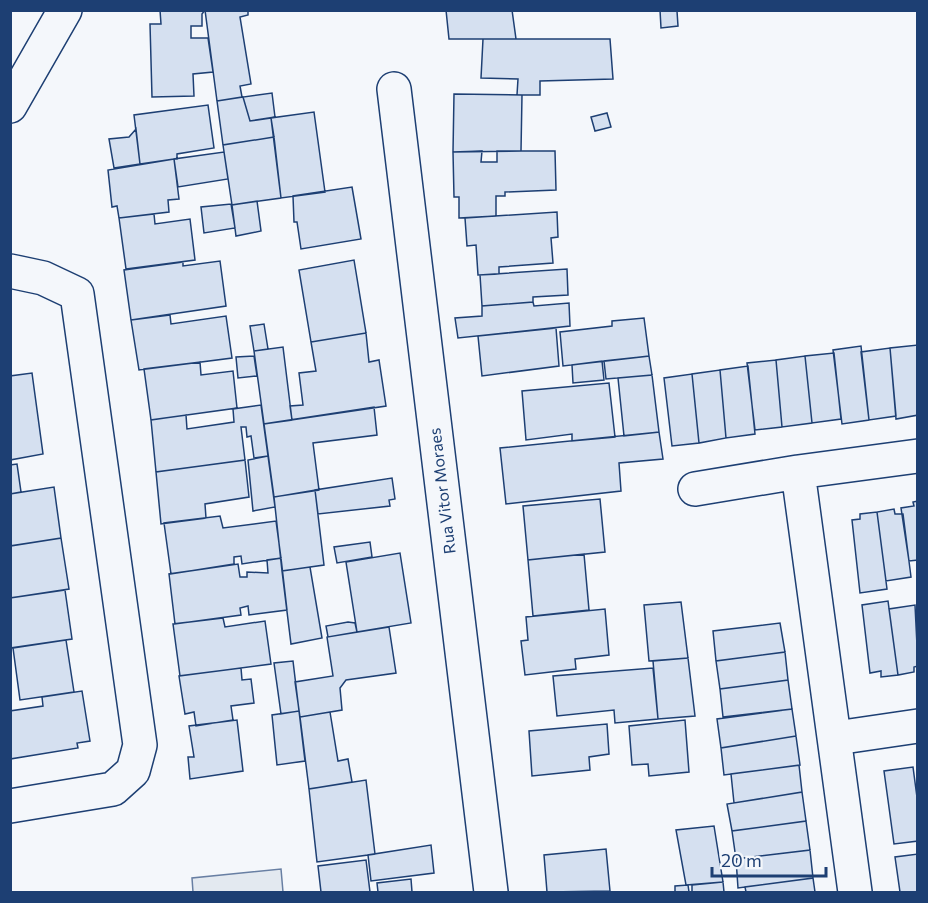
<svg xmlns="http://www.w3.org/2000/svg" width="928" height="903" font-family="Commissioner,sans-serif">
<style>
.green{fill:#e3e9f0;stroke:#687fa3;stroke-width:1.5}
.building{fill:#d5e0f0;stroke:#1d3f73;stroke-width:1.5}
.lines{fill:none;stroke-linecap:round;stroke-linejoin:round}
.minor-casing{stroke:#1d3f73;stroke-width:36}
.major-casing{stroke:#1d3f73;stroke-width:36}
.minor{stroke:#f4f7fb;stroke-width:33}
.major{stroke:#f4f7fb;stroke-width:33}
.labels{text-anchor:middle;stroke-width:4.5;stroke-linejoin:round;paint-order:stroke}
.street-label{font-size:16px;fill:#1d3f73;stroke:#f4f7fb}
</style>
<rect width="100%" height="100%" fill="#f4f7fb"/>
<path class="green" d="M281,869L283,892H193L192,878Z"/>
<path class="building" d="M160,10H205L202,14V26H191V38H208L213,72L193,74L194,96L152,97L150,24H161Z
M205,10H248V15L240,17L251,84L240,86L242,97L217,101Z
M446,10H512L516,39H449Z
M660,10H691V11H677L678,26L661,28Z
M483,39H610L613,79L540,81V95H517L518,79L481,78Z
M272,93L275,117L250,121L243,97Z
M454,94L522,95L521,151L453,152Z
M243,97L250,121L271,118L274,137L223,145L217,101Z
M208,105L214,148L177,154V159H174L140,164L134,115Z
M314,112L325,192L281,198L271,118Z
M607,113L611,127L595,131L591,117Z
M136,129L140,164L114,168L109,139L129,137Z
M274,137L281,198L232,205L223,145Z
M482,151L481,162H497V151H555L556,190L505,192V196H496V216L459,218V197H454L453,152Z
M224,152L228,179L178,187L174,159Z
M174,159L179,199L168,200L169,212L119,218L117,206L112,207L108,170Z
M352,187L361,239L301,249L297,222H294L293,196Z
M257,201L261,231L236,236L232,205Z
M231,204L235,228L204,233L201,207Z
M557,212L558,237L551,238L553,263L499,267V274L478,275L476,245L467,246L465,218Z
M154,214L155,224L190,219L195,260L126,269L119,218Z
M354,260L366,333L311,342L299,270Z
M220,261L226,306L131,320L124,270L183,262V266Z
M567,269L568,295L533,297V302L482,306L480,275Z
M533,302L534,306L569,303L570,326L458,338L455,318L482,316V306Z
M170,315L171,324L226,316L232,358L139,370L131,320Z
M644,318L649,356L563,366L560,332L612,326V321Z
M264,324L268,349L254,351L250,326Z
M556,328L559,366L482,376L478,336Z
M366,333L369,362L379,360L386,406L292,420L290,406L303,405L299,373L316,371L311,342Z
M918,345V415L896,419L890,348Z
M861,346L869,420L842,424L833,350Z
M283,347L292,420L264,424L254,351Z
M890,348L896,416L869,420L861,352Z
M834,353L841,419L812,423L805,356Z
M254,356L257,376L238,378L236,357Z
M649,356L652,375L606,379L604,361Z
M805,356L812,423L782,427L776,360Z
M776,360L782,427L755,430L747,363Z
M602,361L604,380L573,383L572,365Z
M200,362L201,375L233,371L237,408L151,420L144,369Z
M748,366L755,434L726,438L720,370Z
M720,370L726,438L699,443L692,374Z
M32,373L43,454L10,460V376Z
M692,374L699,443L672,446L664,378Z
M652,375L659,432L624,436L618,378Z
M609,383L615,437L572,441V434L526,440L522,391Z
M261,405L268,456L254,458L251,436L247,437L246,427H241L245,460L156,472L151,420L186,415L187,429L234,422L233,409Z
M374,407L377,435L313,443L319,490L274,497L264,424Z
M659,432L663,459L619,463L621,491L506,504L500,448Z
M268,456L275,507L253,511L248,460Z
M245,460L249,497L205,504L206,518L161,524L156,472Z
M17,464L21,492L10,494V465Z
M392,478L395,499L389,500L390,506L318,514L315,490Z
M54,487L61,538L10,546V494Z
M315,490L324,565L282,571L274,497Z
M600,499L605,552L528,560L523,506Z
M918,501V560L909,561L901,508L914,506L913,502Z
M894,509L895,514H903L911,577L886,581L877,512Z
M877,512L887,589L860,593L852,520L860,519V514Z
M220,516L223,528L276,521L281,558L242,564L241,556L234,557V564L171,574L164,523Z
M61,538L69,589L10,598V546Z
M370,542L372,557L337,563L334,547Z
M400,553L411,623L357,632L346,562Z
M584,554L589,610L533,616L528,560Z
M281,558L287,610L249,615L248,606L240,608L241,615L175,624L169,574L238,564L240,577H247V572L268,573L267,560Z
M310,567L322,638L291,644L282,571Z
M65,590L72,639L10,648V598Z
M888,601L898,675L881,677V671L870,673L862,605Z
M681,602L688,658L649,661L644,605Z
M915,605L918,666L914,667V672L898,675L889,609Z
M605,609L609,655L575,659L576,669L525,675L521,641L528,640L526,617Z
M223,618L225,627L265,621L271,664L180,676L173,624Z
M348,622L355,623L357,632L328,637L326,626Z
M780,623L785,652L716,661L713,631Z
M389,627L396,673L346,680L340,688L342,710L300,717L295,682L333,676L327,637Z
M66,640L74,692L20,700L13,648Z
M785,652L788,680L720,689L716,661Z
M688,658L695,716L658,719L653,661Z
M293,661L299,711L281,714L274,663Z
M241,668L242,680L251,679L254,703L231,706L233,720L196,726L194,712L185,714L179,676Z
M653,668L658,719L615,723L614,710L557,716L553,676Z
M788,680L792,709L723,717L720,689Z
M82,691L90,741L77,743L78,748L10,759V711L43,706L42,697Z
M792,709L796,736L721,748L717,719Z
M299,711L305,761L277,765L272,715Z
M330,712L338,761L348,759L352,782L309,789L300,717Z
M237,720L243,771L190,779L188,757H194L189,726Z
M685,720L689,772L649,776L648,764L632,765L629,726Z
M607,724L609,754L589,757L590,770L532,776L529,731Z
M796,736L800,765L724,775L721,748Z
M799,765L802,792L734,803L731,774Z
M913,767L918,805V841L894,844L884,771Z
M366,780L375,854L317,862L309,789Z
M802,792L806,821L732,831L727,804Z
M806,821L810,850L736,859L732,831Z
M714,826L723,882L686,885L676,830Z
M431,845L434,873L371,881L368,855Z
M606,849L610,891L547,892L544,855Z
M810,850L813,878L738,888L736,859Z
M918,854V892H900L895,857Z
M366,860L370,892H321L318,866Z
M813,878L815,892H746L745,887Z
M411,879L412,892H378L377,883Z
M723,882L724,892H692V885Z
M688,885L689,892H675V886Z"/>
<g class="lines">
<g class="minor-casing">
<path id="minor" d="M394,89L491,892
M10,271L43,278L77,294L140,745L133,771L113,789L10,806
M798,472L855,892
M695,489L798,472L918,456
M836,738L918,726"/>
</g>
<g class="major-casing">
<path id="major" d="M10,106L65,10"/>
</g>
<use href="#minor" class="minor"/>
<use href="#major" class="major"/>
</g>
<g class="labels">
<g class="street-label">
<text transform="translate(442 491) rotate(-97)" y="6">Rua Vitor Moraes</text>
</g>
</g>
<rect width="928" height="903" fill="none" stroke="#1d3f73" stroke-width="24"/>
<path d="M712 867v9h114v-9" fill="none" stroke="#1d3f73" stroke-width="3"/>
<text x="721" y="867" font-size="18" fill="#1d3f73" stroke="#f4f7fb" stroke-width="4.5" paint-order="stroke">20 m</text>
</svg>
